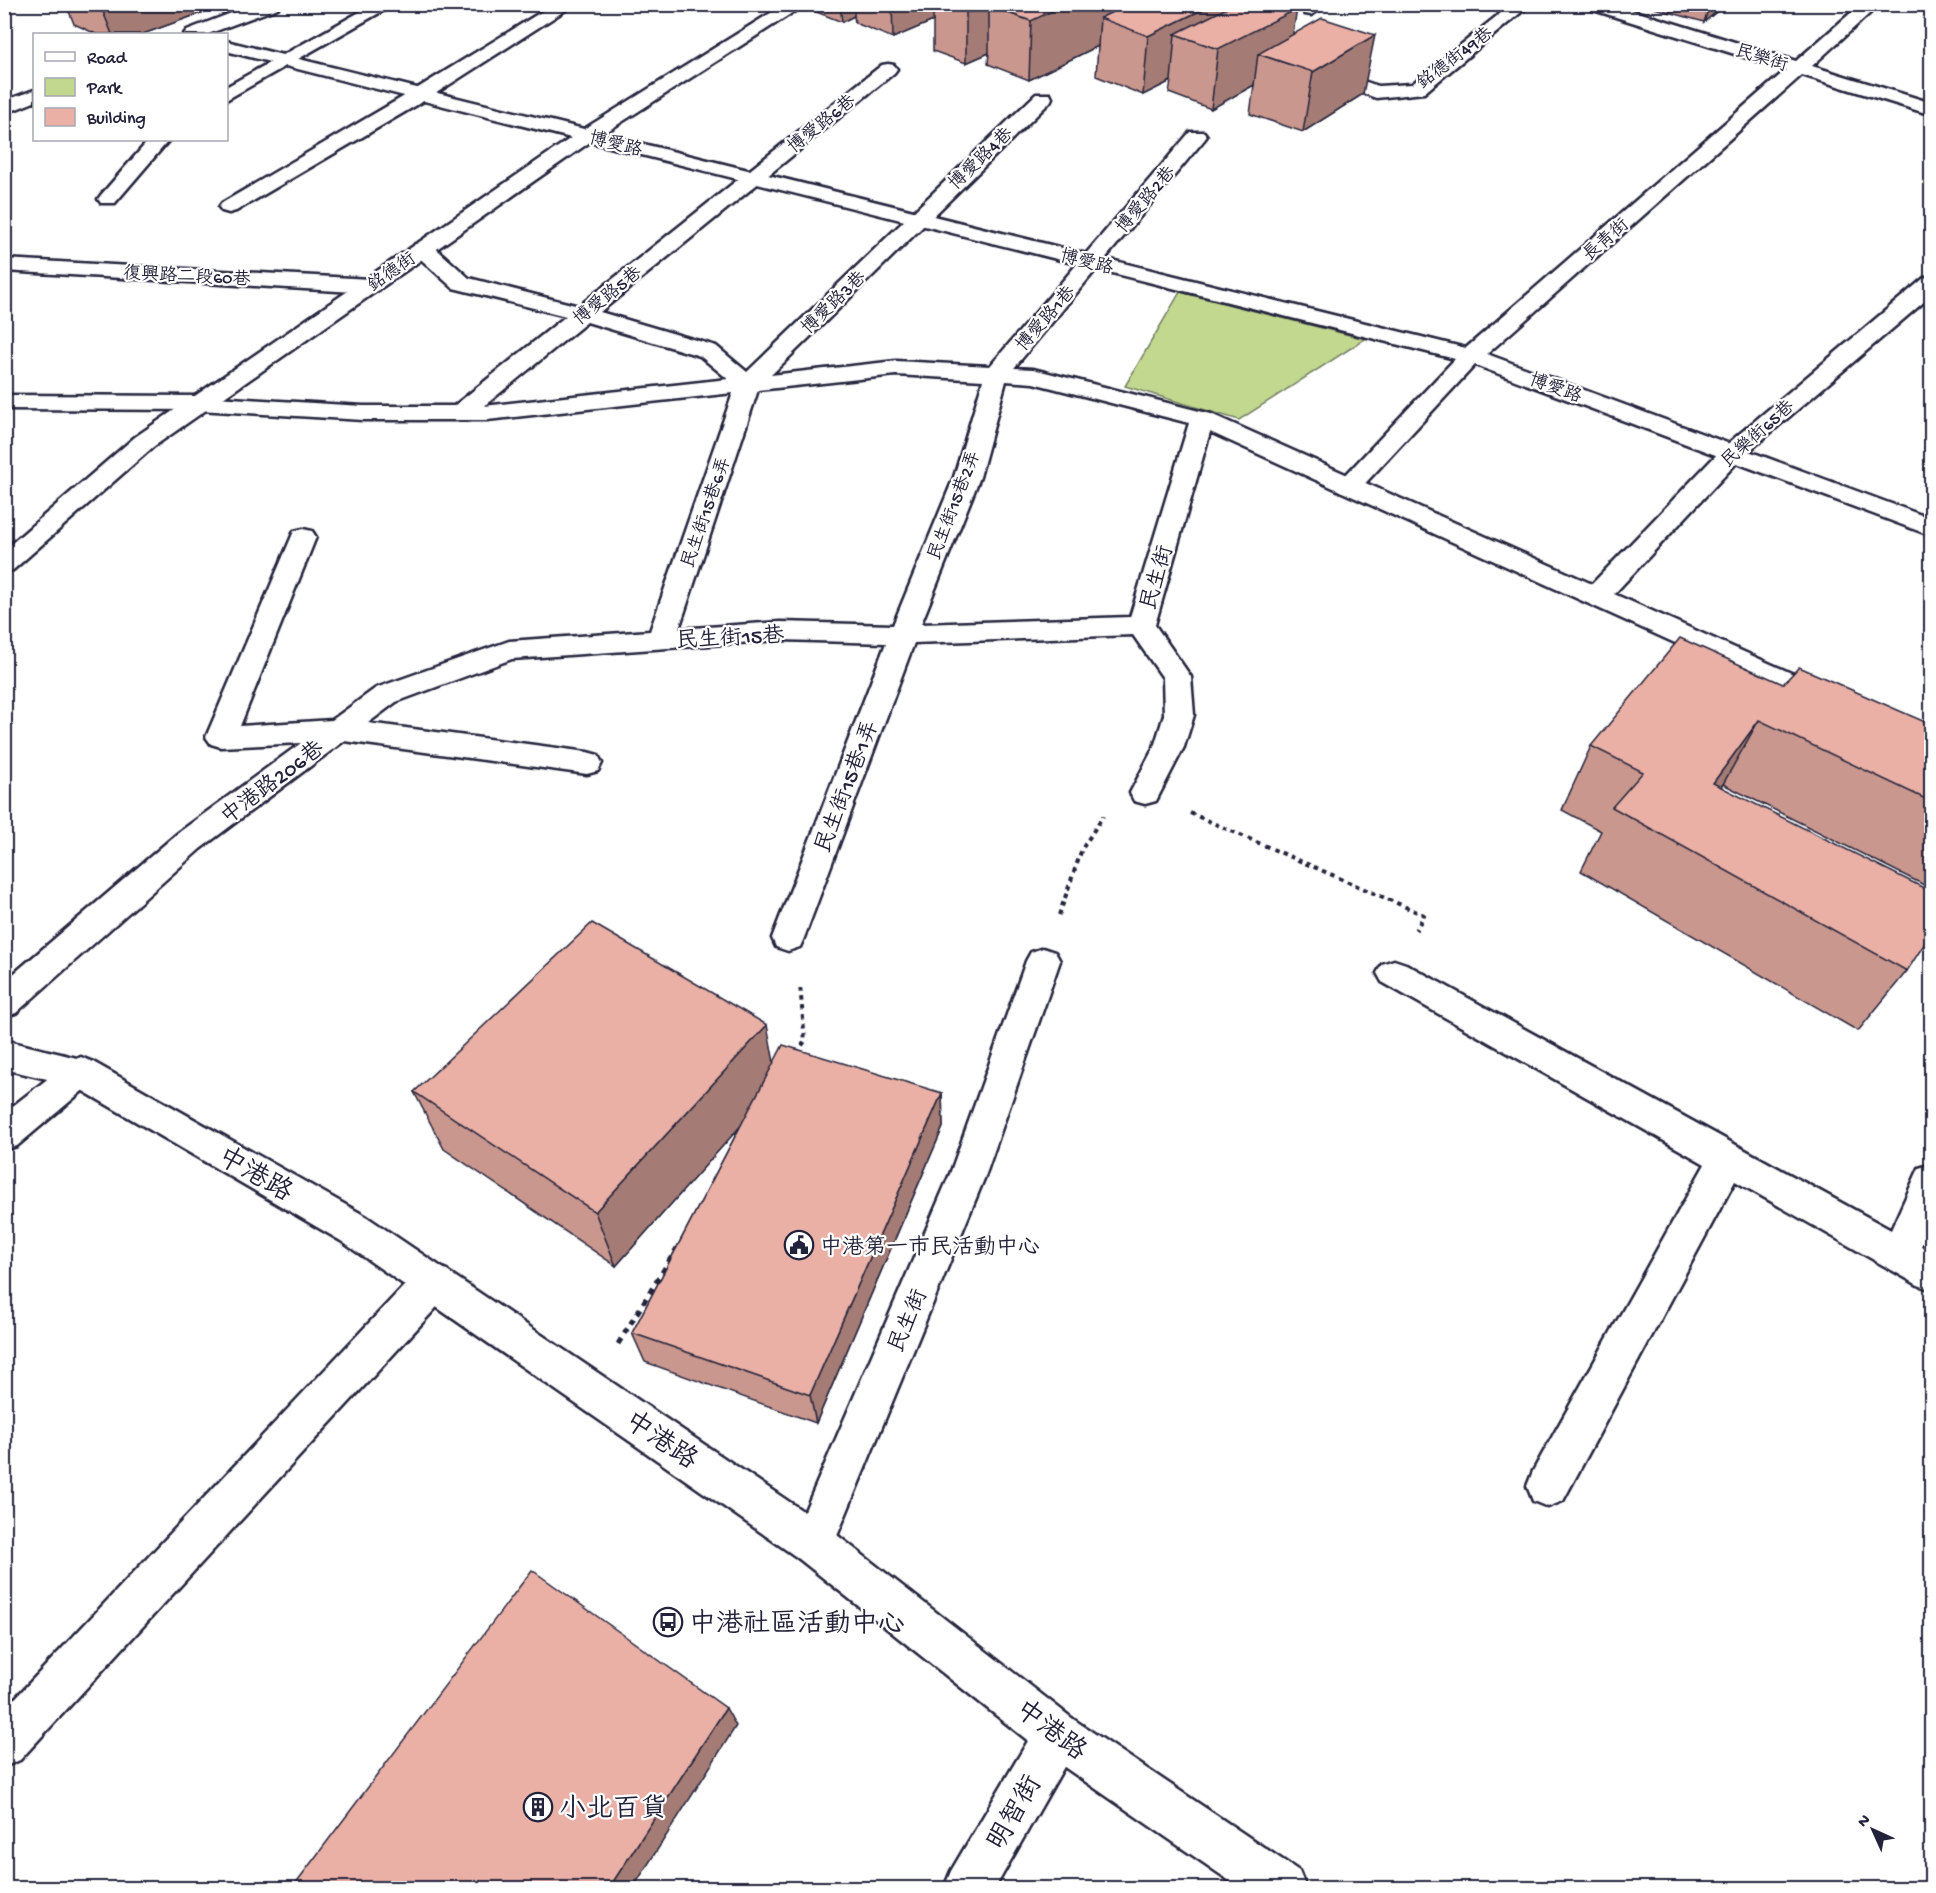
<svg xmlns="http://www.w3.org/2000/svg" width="1936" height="1893" font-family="'Gochi Hand','LXGW WenKai TC',sans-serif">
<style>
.green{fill:#c1d88e;stroke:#727d64;stroke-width:1.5}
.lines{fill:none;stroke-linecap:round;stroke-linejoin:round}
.lane-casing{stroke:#22223b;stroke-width:5}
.street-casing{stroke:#22223b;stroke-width:5}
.secondary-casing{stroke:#22223b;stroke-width:5}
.path-far1{stroke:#22223b;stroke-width:4;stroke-dasharray:4.5 4.5;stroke-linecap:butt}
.path{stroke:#22223b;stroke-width:5;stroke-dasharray:6 6;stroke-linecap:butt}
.lane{fill:#fff;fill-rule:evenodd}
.street{fill:#fff;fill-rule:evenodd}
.secondary{fill:#fff;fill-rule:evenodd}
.wall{fill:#c9978e;stroke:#22223b;stroke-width:1.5}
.shaded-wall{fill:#a47b74;stroke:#22223b;stroke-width:1.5}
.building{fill:#eab0a5;stroke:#22223b;stroke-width:1.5}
.labels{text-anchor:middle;stroke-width:4.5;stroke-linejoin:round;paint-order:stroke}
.far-street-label{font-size:18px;fill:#22223b;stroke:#fff}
.street-label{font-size:22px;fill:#22223b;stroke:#fff}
.poi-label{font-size:22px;fill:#22223b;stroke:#fff;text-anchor:start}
.near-street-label{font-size:27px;fill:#22223b;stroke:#fff}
.near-poi-label{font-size:27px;fill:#22223b;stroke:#fff;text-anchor:start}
</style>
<rect width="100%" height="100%" fill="#fff"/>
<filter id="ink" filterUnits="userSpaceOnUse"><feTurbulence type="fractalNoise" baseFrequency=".0167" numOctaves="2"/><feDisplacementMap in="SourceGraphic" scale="12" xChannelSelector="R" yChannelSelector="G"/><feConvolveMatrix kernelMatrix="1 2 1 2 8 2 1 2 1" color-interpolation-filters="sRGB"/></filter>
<g filter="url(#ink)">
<path class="green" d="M1180,292L1365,339L1239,420L1125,386Z"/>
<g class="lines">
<g class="lane-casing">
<path id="lane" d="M374,4H395L226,100V87Z
M554,4H575L427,99L236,211L229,213L222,211L219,207L222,203L413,91Z
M1308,4H1329L1311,15L1305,14L1302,10Z
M1512,4H1531L1424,93L1376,98L1317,76L1314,72L1317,68L1323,67L1378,86L1412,84Z
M888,64L894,65L897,69L894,73L600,312L716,346L747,372L1036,94H1050L1052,98L1050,102L771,375L896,361L990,366L1190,132H1204L1207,136L1204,140L1014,368L1033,369L1211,414L1592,584L1724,447L1924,278L1932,277V295L1742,457L1614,594L1836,693L1840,700L1836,707L1826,710L1816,707L1210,432L1155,625L1191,677L1194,715L1184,747L1156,801L1145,804L1134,801L1130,793L1154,747L1164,715L1163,678L1133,635L914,643L804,938L800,947L788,951L776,947L772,938L886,643L780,640L512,659L396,702L368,723L587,752L598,755L602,763L598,771L587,774L344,741L200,849L16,1013L4,1017V982L178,833L301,743L221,747L211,744L206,737L294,531L303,529L312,531L316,537L240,726L332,720L376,688L509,641L650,631L733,393L487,420H363L199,410L4,409V395L199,396L363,406H454L566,316L453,288L415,254L412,249L415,244L423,243L431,244L469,278L579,306L882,65ZM587,322L700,356L728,379L484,406ZM896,375L983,380L954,477L893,625L780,622L679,629L758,390ZM1006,381L1033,383L1189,423L1130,617L921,624L980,477Z
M149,140H169L115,203H101L98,199L101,195Z
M4,259L370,279L378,281L381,286L378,291L370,293L4,271Z
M1043,948L1055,952L1060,961L986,1174L828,1558L813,1565L798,1558L791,1543L950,1174L1026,961L1031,952Z
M1394,960L1406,964L1891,1230L1919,1168L1932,1164V1223L1921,1246L1932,1252V1290L1918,1285L1735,1181L1563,1501L1548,1507L1533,1501L1527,1486L1533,1471L1705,1164L1382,982L1377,973L1382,964Z
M81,1057L93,1062L99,1072L93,1082L17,1146L4,1150V1113L69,1062Z
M433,1265L447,1270L452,1283L447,1296L20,1760L4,1767V1710L419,1270Z"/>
</g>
<g class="street-casing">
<path id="street" d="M785,4H806L603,134L1466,348L1786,70L1587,8L1585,4H1612L1796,61L1861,4H1880L1812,66L1932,103V115L1802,75L1487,354L1932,519V536L1475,365L1358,491L1349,494L1340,491L1336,486L1340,481L1455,359L590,142L153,447L13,570L4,572V550L135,437L571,138L226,51V41L584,129Z
M1057,1712L1073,1719L1080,1735L1073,1751L995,1888H944L951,1871L1041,1719Z"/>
</g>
<g class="secondary-casing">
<path id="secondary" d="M255,4H280L278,8L208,34H184L187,30Z
M34,90V102L4,114V101Z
M4,1040L93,1062L367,1217L828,1528L1073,1719L1299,1871L1306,1888H1240L1041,1751L798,1558L341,1241L73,1085L4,1069Z"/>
</g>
<path class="path-far1" d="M1190,813L1424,915L1416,930
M1059,915L1082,849L1103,816
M797,1053L805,1041L800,985"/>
<path class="path" d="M618,1344L677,1248"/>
<use href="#lane" class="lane"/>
<use href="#street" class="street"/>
<use href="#secondary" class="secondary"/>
</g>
<path class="wall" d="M66,4H226L143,34H96L74,24Z
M806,4H1283L1293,35L1363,94L1303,132L1250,114L1254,85L1211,109L1169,93L1171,81L1143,95L1096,76L1098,46L1029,80L988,64L989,53L966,63L933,51V21L893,38L855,23L854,16L842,22L806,8Z
M1640,4H1726L1704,22Z
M1783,684L1932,725V889L1723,784L1721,787L1907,971L1858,1031L1581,871L1601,831L1562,810L1591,746Z
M774,1063L942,1093L943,1127L816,1423L645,1362L632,1333L741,1125L616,1266L444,1149L414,1092Z"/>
<path class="shaded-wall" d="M100,4H226L143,34H112Z
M840,4H854V16L842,22Z
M892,4H933V21L893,38Z
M964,4H1152L1100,18L1098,46L1029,80L1031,21L989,6V53L966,63V5Z
M1214,4H1239L1297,9L1288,64L1258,54L1254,85L1211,109L1218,49L1175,34L1171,81L1143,95L1148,36Z
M1710,4H1726L1704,22Z
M1375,35L1363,94L1303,132L1313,72Z
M1759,720L1723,784L1678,846L1713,783Z
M767,1025L778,1084L616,1266L595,1212Z
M942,1093L943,1127L816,1423L810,1395Z
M726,1708L736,1726L633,1888H609Z"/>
<path class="building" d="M992,4H1067L1031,21L989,6Z
M1129,4H1214L1148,36L1100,18Z
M1235,4H1283L1297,9L1218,49L1175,34Z
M1322,18L1375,35L1313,72L1258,54Z
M1680,638L1783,684L1799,667L1932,725V802L1759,720L1713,783L1932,892V932L1907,971L1612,807L1643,772L1591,746Z
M592,923L767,1025L595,1212L414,1092Z
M783,1045L942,1093L810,1395L632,1333Z
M532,1570L726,1708L609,1888H292Z"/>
</g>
<defs>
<g id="civic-ring" transform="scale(1.5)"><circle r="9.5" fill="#fff" stroke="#22223b" stroke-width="1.5"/><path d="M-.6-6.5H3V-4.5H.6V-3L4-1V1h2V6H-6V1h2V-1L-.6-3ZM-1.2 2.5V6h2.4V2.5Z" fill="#22223b"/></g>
<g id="bus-ring" transform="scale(1.5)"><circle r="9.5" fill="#fff" stroke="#22223b" stroke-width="1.5"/><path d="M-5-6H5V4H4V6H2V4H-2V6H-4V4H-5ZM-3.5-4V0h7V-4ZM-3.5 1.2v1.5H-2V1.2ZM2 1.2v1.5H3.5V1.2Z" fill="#22223b"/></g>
<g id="building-ring" transform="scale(1.5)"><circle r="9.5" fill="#fff" stroke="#22223b" stroke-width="1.5"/><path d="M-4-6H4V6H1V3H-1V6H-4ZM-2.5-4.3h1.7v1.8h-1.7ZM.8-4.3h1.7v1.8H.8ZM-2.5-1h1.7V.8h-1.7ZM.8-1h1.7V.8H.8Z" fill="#22223b"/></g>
</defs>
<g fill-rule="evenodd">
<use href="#civic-ring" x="799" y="1245"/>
<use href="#bus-ring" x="668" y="1622"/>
<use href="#building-ring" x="538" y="1807"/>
</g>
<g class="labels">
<g class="far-street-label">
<text transform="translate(1454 57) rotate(-37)" y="6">銘德街49巷</text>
<text transform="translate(1762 57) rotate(17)" y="6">民樂街</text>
<text transform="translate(821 123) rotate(-39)" y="6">博愛路6巷</text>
<text transform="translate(616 143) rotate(14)" y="6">博愛路</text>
<text transform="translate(980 158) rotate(-44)" y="6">博愛路4巷</text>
<text transform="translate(1145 199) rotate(-50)" y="6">博愛路2巷</text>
<text transform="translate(1605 239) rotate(-41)" y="6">長青街</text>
<text transform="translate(1087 261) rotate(14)" y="6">博愛路</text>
<text transform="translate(391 271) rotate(-35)" y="6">銘德街</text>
<text transform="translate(187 275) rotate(3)" y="6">復興路二段60巷</text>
<text transform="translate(607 295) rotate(-39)" y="6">博愛路5巷</text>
<text transform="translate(833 302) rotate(-44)" y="6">博愛路3巷</text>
<text transform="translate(1045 318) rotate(-49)" y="6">博愛路1巷</text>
<text transform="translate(1556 387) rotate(20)" y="6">博愛路</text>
<text transform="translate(1757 433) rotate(-42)" y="6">民樂街65巷</text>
<text transform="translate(953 505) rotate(-69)" y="6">民生街15巷2弄</text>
<text transform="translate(705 512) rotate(-71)" y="6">民生街15巷6弄</text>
</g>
<g class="street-label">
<text transform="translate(1155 577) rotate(-74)" y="8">民生街</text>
<text transform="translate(730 636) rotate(-3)" y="8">民生街15巷</text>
<text transform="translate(271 781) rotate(-37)" y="8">中港路206巷</text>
<text transform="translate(845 786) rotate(-69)" y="8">民生街15巷1弄</text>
<text transform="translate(906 1320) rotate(-67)" y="8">民生街</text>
</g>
<g class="poi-label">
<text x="820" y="1253">中港第一市民活動中心</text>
</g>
<g class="near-street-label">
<text transform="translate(256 1173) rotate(30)" y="9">中港路</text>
<text transform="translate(662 1439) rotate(34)" y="9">中港路</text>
<text transform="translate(1052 1729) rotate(37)" y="9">中港路</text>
<text transform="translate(1013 1812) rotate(-60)" y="9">明智街</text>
</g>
<g class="near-poi-label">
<text x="689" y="1631">中港社區活動中心</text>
<text x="559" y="1816">小北百貨</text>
</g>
</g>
<rect width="1936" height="1893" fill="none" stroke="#fff" stroke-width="24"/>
<rect x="12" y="12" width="1912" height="1869" fill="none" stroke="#22223b" stroke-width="2" filter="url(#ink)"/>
<rect x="33" y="33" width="195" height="108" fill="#ffffff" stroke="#a7a7b1" stroke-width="1.5"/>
<rect x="45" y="52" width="30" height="9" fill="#ffffff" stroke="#a7a7b1" stroke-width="1.5"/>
<text x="87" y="63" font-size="18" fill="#22223b">Road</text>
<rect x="45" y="78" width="30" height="18" fill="#c1d88e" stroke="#a7a7b1" stroke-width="1.5"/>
<text x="87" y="93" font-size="18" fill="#22223b">Park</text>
<rect x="45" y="108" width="30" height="18" fill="#eab0a5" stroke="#a7a7b1" stroke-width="1.5"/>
<text x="87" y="123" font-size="18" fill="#22223b">Building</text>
<g transform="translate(1873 1830) rotate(315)" stroke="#ffffff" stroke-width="4.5" paint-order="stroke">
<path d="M0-4.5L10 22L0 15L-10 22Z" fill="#22223b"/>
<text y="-9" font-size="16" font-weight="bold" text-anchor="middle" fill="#22223b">N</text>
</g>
</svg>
